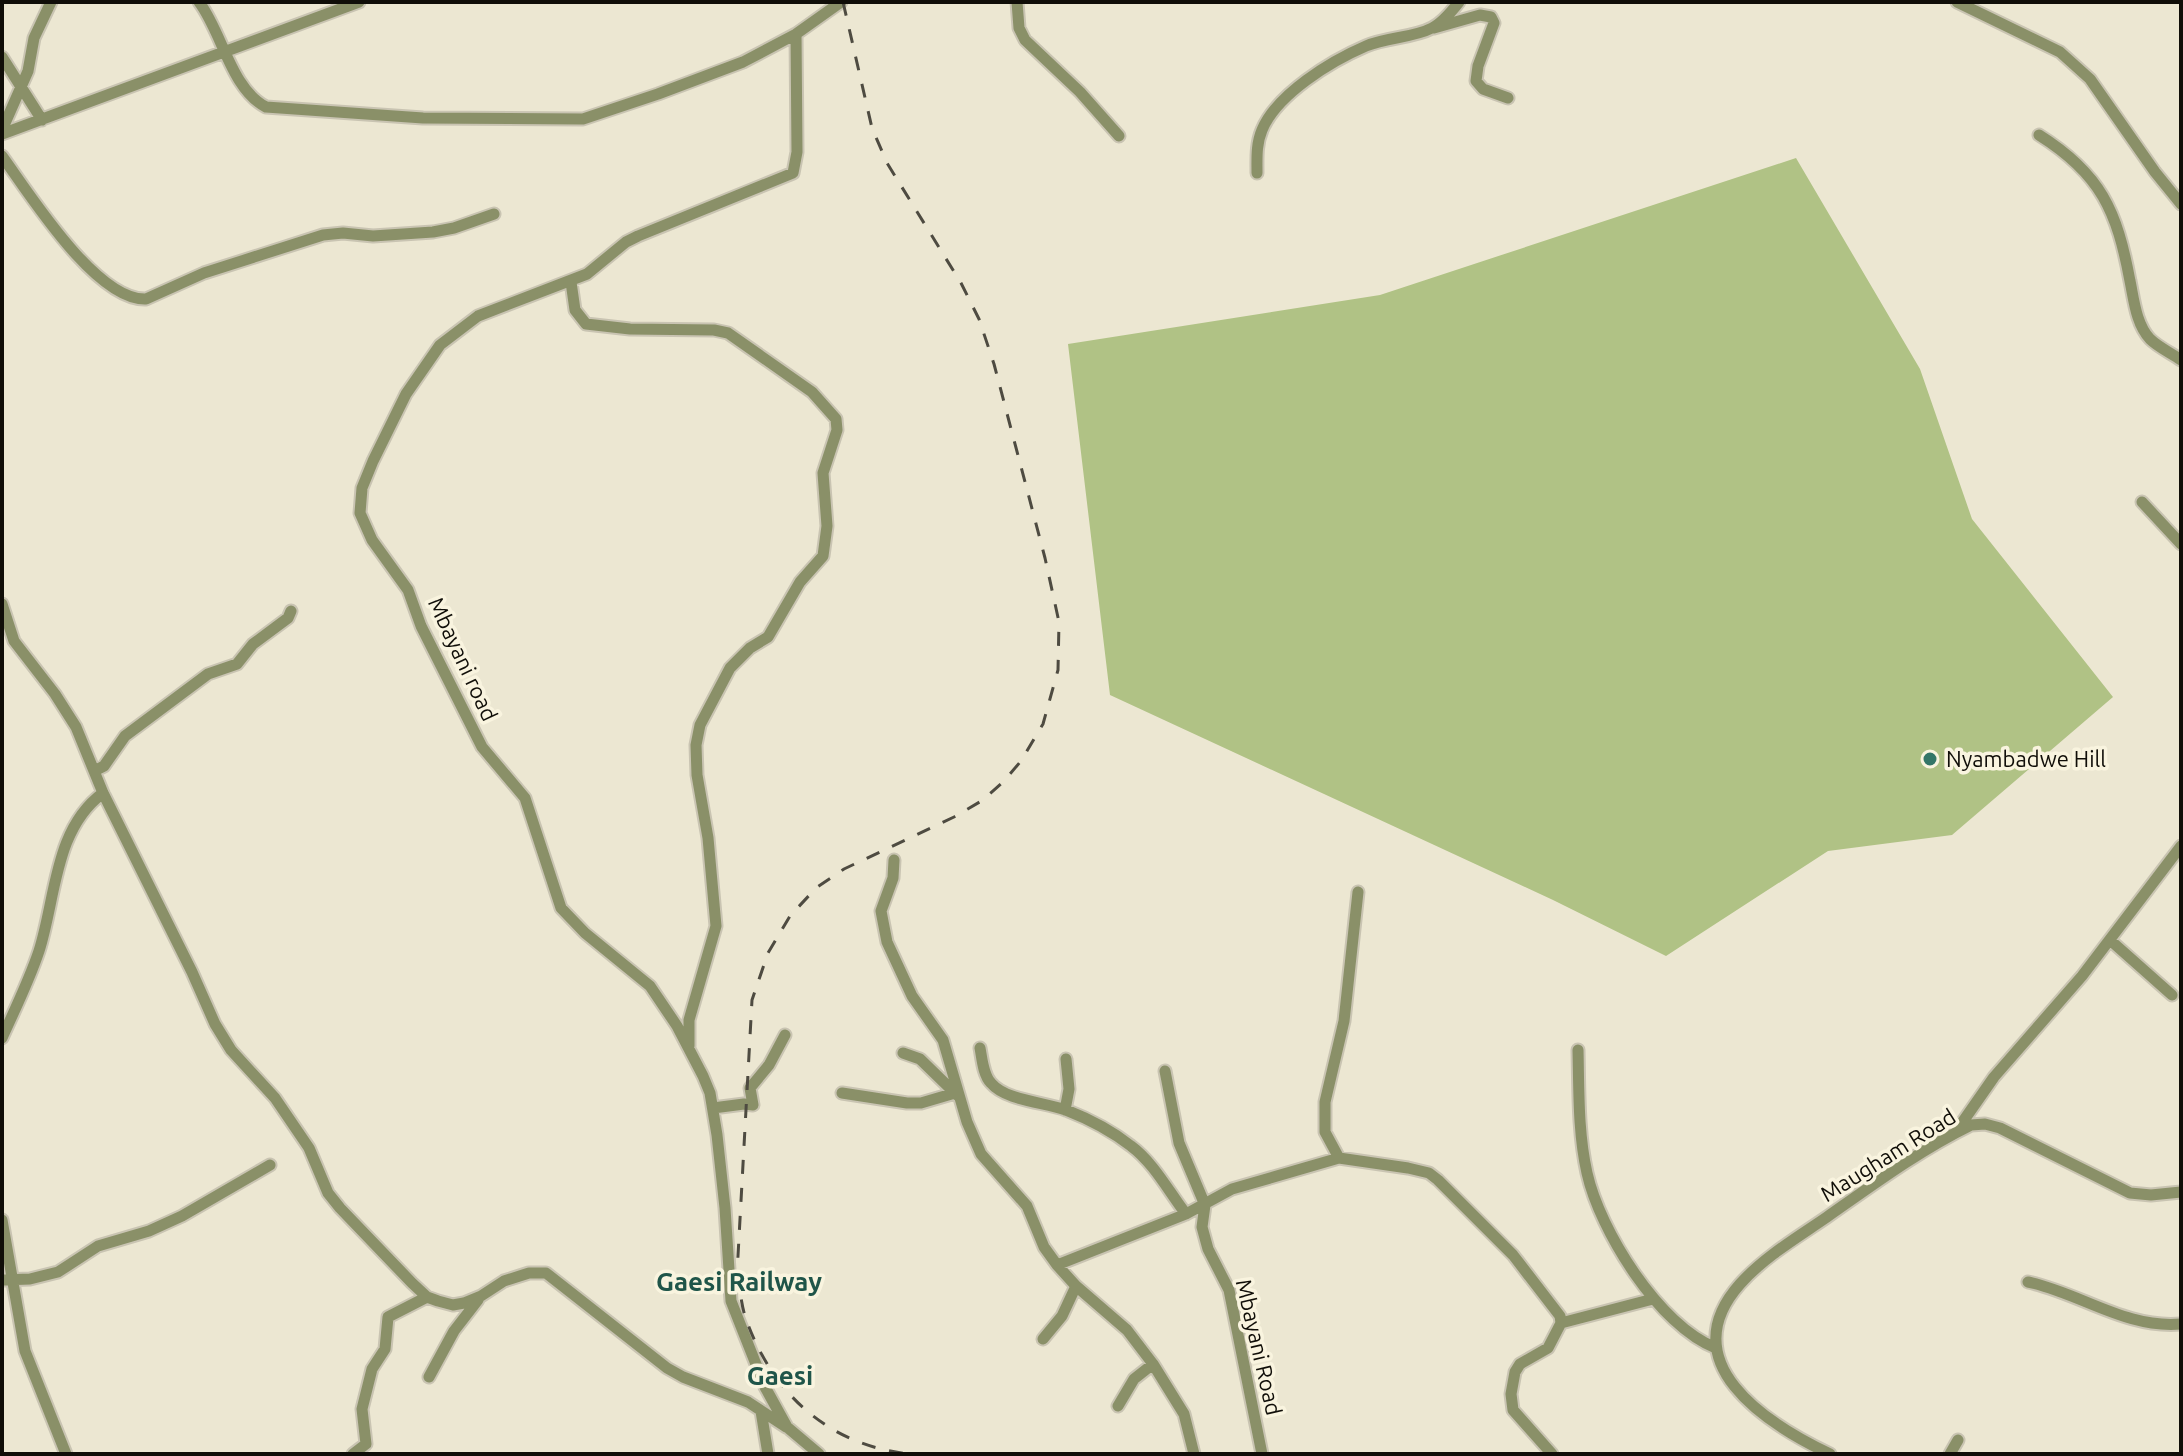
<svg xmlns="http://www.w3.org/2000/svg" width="2183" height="1456" font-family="Ubuntu,sans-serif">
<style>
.green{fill:#b0c285}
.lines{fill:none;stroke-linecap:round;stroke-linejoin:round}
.minor-casing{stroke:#c9c4b2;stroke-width:15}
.minor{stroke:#8a9068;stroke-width:11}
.rail{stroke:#4e4b41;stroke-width:3;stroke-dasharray:14 14;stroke-linecap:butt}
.poi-dot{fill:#347667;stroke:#f9f4df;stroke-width:3}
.labels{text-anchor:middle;stroke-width:7;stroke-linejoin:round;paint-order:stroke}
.street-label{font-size:22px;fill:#100e08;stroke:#f9f4df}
.poi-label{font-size:22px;fill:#100e08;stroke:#f9f4df;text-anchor:start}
.quarter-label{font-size:26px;font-weight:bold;fill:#1f5549;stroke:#f9f4df}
</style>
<rect width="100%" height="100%" fill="#ece7d2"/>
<path class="green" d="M1796,158L1920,369L1972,519L2113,697L1952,835L1828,851L1666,956L1553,900L1110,695L1068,344L1380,295Z"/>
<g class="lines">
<g class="minor-casing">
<path id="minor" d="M199,2C222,32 231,89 266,107L423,118L583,119L658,94L743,62L796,34L841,2
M1017,2L1019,28L1025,40L1080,92L1119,136
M1957,2L2060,52L2090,79L2155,172L2181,204
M1434,28L1480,15L1491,17L1494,23L1478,66L1476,81L1483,89L1508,98
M796,34L797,152L793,173L638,236L626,242L587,274L478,316L440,345L406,394L373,461L362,488L360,513L372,540L408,590L421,626L482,747L525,798L561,908L585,933L650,986L677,1026L703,1076L710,1093L717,1135L725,1208L731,1301L765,1387L787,1427L819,1454
M2,57L42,120
M2,130L28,71L34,38L51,2
M2,134L359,2
M2039,135C2101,174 2117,211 2130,281C2134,300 2136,324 2150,339C2158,347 2171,353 2181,360
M2,156C29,193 96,301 146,299L204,273L323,235L343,233L373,236L433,232L454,228L494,214
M1257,173C1257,159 1256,144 1262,130C1277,94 1331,61 1366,46C1387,37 1413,38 1432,28C1442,23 1452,11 1459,2
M571,282L575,310L586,324L630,329L714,330L728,333L812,392L836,419L837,430L823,473L827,526L823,556L800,582L768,637L750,648L730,668L700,725L696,745L697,775L708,838L716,926L689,1020V1046
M2142,502L2181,544
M2,604L14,641L55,694L76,727L103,793L192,972L215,1024L231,1050L275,1098L309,1148L328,1193L340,1208L412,1283L427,1297L438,1301L453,1305L464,1303L481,1296L504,1281L529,1273H546L667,1368L683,1377L748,1402L786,1427
M94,771L104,766L125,736L208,674L237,664L253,644L288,618L291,611
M894,860L893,878L881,911L887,942L912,996L943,1040L967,1122L981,1154L1027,1206L1044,1247L1057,1265L1076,1286L1127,1330L1153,1364L1184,1414L1194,1454
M2110,940L2172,995
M2,1038C15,1009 29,981 39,951C56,898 54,829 103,793
M980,1048C982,1058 983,1075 991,1083C1006,1101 1045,1102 1066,1110C1089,1119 1112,1131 1131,1146C1154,1163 1169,1192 1186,1214
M1578,1050C1579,1091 1578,1133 1587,1173C1600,1231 1659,1326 1716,1348
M903,1053L920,1059L957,1095
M1165,1071L1179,1143L1205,1205L1202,1227L1208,1249L1229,1290L1262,1454
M842,1093L907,1103H921L955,1093
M713,1108L744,1104L753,1105L750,1088L769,1065L785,1035
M1065,1110L1069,1089L1066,1059
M1957,1130L1994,1077L2082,976L2181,846
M1339,1158L1325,1132V1102L1344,1021L1358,892
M2,1220L25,1351L66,1454
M1057,1265L1186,1214L1232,1189L1339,1158L1408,1168L1429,1173L1438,1180L1513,1255L1560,1316L1561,1323L1548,1348L1520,1364L1515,1372L1511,1394L1513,1410L1552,1454
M2,1280L30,1279L58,1272L98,1246L149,1231L182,1216L270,1165
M2028,1282C2080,1293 2126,1329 2181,1324
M1561,1323L1653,1299
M1043,1339L1062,1316L1076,1286
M429,1377L454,1331L478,1300
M1118,1406L1134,1379L1153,1364
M761,1411L768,1454
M353,1454L366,1444L362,1409L372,1369L385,1349L388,1317L427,1297
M1830,1454C1765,1423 1671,1362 1740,1284C1764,1257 1798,1237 1827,1217C1874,1184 1920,1150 1971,1125L1985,1124L2000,1128L2130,1193L2151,1195L2181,1192
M1950,1454L1958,1440"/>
</g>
<use href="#minor" class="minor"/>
<path class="rail" d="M843,2L872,128L887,163L961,283L979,319L994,364L1045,558L1059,622L1058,670L1043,724L1021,761L1004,781L983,800L954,817L844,869L816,888L790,916L768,953L752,1000L737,1274C740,1288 741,1303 745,1316C771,1393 828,1445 909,1454"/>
</g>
<circle class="poi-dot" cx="1930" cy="759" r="8"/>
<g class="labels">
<g class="street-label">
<text transform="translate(463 659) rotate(65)" y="8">Mbayani road</text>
<text transform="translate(1888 1155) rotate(-32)" y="8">Maugham Road</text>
<text transform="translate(1259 1347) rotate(77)" y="8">Mbayani Road</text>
</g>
<g class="poi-label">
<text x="1946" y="767">Nyambadwe Hill</text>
</g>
<g class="quarter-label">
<text x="739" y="1291">Gaesi Railway</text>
<text x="780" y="1385">Gaesi</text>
</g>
</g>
<rect width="2183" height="1456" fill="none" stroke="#100e08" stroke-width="8"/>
</svg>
